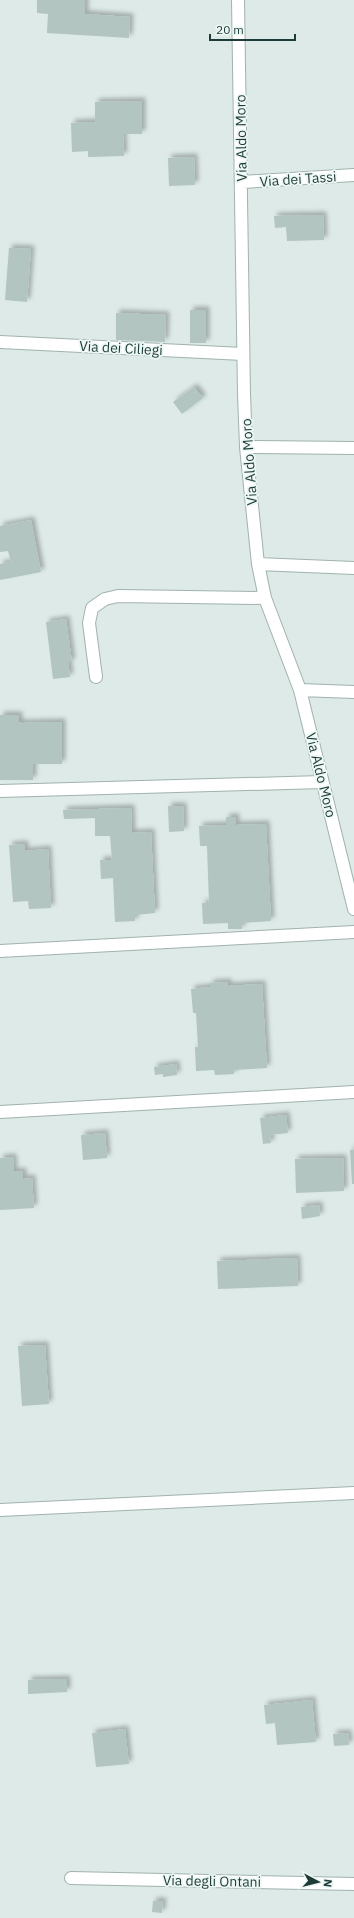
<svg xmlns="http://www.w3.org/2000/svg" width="354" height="1918" font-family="'IBM Plex Sans',sans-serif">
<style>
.building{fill:#b2c5c0;filter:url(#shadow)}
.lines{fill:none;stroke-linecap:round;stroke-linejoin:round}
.minor-casing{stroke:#a0b2af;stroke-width:14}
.minor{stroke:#fff;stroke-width:12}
.labels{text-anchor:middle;stroke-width:3.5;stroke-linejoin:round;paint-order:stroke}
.street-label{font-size:14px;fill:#1d3b38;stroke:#edf7f4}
</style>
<defs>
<filter id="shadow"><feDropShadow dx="3.5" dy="-3.5" stdDeviation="2" flood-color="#0004"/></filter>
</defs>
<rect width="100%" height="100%" fill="#ddeae7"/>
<path class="building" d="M37,0H85V14L130,17L129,38L47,33L48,14L37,13Z
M142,101V134H123L124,156L88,157V151L72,152L71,123L95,122V102Z
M194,157L195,185L169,186L168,158Z
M323,215L324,240L287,241L286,227L275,228L274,216Z
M9,248L31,249L27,302L5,300Z
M190,310H206V343H190Z
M116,313L166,315L165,342L116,340Z
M194,387L203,398L182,414L173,402Z
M31,520L41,572L0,580V564L11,562L8,551L0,552V526Z
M66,619L72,662H68L70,677L53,679L46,622Z
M0,715H19V722L22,723L62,722V764H33V780H0Z
M168,806H183L184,831L169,832Z
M131,808L132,833L151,832L155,913L135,915V921L115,922L113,878L101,879L100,860H112L110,836H95V818L64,819L63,810Z
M226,817H236V825L266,824L271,921L242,923V929H228V923L203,924L202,903H209L207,846H200L199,826L226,825Z
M25,844V851L48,849L51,908L29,909L28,901L13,902L9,845Z
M228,982V986L262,984L267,1068L234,1070V1074L215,1075L214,1070L196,1071L195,1047H198L196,1013H193L191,989L210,987V983Z
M176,1064L177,1075L163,1077V1074L155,1075L154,1067Z
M286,1115L288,1133L270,1135L271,1143L263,1144L260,1118Z
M105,1133L107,1158L83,1160L81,1135Z
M350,1150H354V1184H352Z
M13,1157L14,1172L23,1171V1179L32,1178L34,1208L0,1210V1158Z
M343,1158L344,1191L296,1193L295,1159Z
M319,1205L320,1216L302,1219L301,1207Z
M297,1258L298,1286L218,1289L217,1261Z
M45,1345L49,1404L22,1406L18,1346Z
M67,1679V1692L28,1694V1680Z
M312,1700L316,1742L277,1745L275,1723L266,1724L264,1705Z
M125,1729L129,1764L96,1767L92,1733Z
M348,1733L349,1745L334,1746L333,1734Z
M153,1901H163L162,1913L152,1912Z"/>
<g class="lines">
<g class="minor-casing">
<path id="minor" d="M238,0L244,394L246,447L258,564L265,598L300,690L354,909
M242,182L354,175
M0,342L243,354
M246,447L354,448
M258,564L354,568
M96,677L89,623L92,608L105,599L118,596L265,598
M300,690L354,692
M0,791L322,782
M0,951L354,932
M0,1112L354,1092
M0,1510L354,1493
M71,1878L354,1884"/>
</g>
<use href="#minor" class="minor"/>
</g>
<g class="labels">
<g class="street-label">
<text transform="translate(241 138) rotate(-91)" y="5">Via Aldo Moro</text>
<text transform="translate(298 179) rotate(-4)" y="5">Via dei Tassi</text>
<text transform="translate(121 348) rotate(3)" y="5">Via dei Ciliegi</text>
<text transform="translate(249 462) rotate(-94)" y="5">Via Aldo Moro</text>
<text transform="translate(321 775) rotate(76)" y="5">Via Aldo Moro</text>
<text transform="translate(212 1881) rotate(1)" y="5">Via degli Ontani</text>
</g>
</g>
<g transform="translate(318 1882) rotate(97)" stroke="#edf7f4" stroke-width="3" paint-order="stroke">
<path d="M0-3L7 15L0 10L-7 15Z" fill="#1d3b38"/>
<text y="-6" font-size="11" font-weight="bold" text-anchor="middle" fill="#1d3b38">N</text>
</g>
<path d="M210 34v6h85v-6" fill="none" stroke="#1d3b38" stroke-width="2"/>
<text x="216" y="34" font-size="12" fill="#1d3b38" stroke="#edf7f4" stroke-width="3" paint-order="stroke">20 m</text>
</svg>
